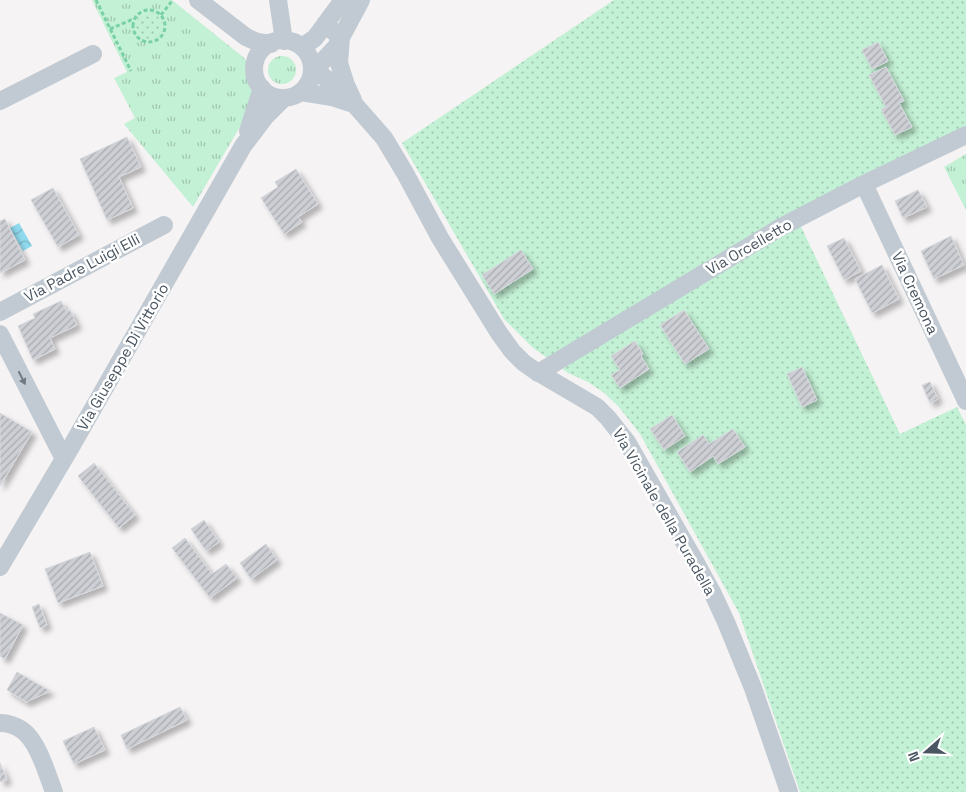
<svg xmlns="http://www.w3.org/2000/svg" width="966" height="792" font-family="'Space Grotesk',sans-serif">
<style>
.grass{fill:url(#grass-tufts)}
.park{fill:url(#park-dots)}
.water{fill:url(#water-waves)}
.building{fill:url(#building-hatch);stroke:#d7d9de;filter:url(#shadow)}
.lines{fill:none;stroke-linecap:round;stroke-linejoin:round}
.path{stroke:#7ad0a6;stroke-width:3;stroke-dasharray:4 2.5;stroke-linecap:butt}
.minor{stroke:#c1cad2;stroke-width:18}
.oneway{fill:#6e7983}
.labels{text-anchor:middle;stroke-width:5;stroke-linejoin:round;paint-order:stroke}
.street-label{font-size:15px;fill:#4a5661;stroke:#fff}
</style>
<defs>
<pattern id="grass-tufts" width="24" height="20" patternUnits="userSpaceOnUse" patternTransform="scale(1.25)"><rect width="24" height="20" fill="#c3f1d5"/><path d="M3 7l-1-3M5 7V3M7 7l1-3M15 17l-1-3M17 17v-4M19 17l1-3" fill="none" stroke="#a0c6b0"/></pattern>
<pattern id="park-dots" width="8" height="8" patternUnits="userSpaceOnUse" patternTransform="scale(1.25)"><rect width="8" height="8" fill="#c3f1d5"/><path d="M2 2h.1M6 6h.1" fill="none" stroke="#a0c6b0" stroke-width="1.8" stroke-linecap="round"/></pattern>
<pattern id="water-waves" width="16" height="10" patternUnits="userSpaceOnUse" patternTransform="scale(1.25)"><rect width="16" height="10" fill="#90daee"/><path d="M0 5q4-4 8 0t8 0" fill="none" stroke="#78b4c4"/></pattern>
<pattern id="building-hatch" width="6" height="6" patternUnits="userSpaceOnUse" patternTransform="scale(1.25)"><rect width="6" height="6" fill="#cdcfd5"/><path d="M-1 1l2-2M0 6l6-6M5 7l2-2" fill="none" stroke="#a8abb0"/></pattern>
<filter id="shadow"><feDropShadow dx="4.5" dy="4.5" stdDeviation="2.5" flood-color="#0004"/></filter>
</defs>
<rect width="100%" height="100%" fill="#f5f3f3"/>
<path class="grass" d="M92,0H172L243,57L251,66L255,78L254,95L248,113L193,207L124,124L135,118L114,78L127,72Z
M268 70a14 14 0 1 1 28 0a14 14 0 1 1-28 0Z
M966,154V210L944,167Z"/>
<path class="park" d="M614,0H966V126L794,212L900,434L957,407L966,425V792H800L739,613L640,434L618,406L603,392L588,382L568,373L532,347L504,319L402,143Z
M136 26a13 13 0 1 1 26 0a13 13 0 1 1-26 0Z"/>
<path class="water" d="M19,223L32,246L23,251L10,228Z"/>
<path class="building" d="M878,42L888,61L872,69L862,50Z
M886,67L904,101L899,103L912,127L895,135L881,109L886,107L869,75Z
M127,137L141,167L119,177L133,208L107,220L80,159Z
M296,169L318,204L298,217L302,222L284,234L261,198L278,187L275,182Z
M53,188L79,235L58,247L31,200Z
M918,190L927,207L903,218L895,201Z
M5,219L25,260L0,273V221Z
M951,236L964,265L934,279L921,251Z
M844,238L861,271L844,280L827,246Z
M521,250L533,269L494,294L482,275Z
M882,265L899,299L872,313L855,279Z
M61,301L66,311L70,310L77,325L50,338L55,349L33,360L18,326L35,318L33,314Z
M684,310L709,349L685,364L660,325Z
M635,341L643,354L641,356L649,369L620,388L611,375L620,370L611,356Z
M802,367L817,400L802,407L787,374Z
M930,382L938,399L930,403L922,385Z
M0,413L32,432L0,486Z
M672,415L685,436L664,450L650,429Z
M733,429L745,447L718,464L713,456L690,472L677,452L703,435L709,444Z
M94,463L135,515L119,528L78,476Z
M204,520L219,542L206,551L191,529Z
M185,538L212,574L226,564L237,578L210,598L172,548Z
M266,544L277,560L251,579L240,563Z
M90,552L103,586L58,603L45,569Z
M39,604L47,625L40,628L32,607Z
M0,613L23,625L5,659L0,656Z
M17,672L50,691L26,702L7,690Z
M180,707L187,720L127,749L121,735Z
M94,727L105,750L74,764L63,741Z
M0,763L7,780L0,782Z"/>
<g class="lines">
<path class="path" d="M96,0L131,71
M133 26a16 16 0 1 1 32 0a16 16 0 1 1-32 0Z
M161,15L172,1
M110,29L131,20L134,21"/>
<path class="minor" d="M198,0L246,37L257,42L271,44
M278,0L284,41
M361,0L336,47L322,62L312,68L328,80L355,105L384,138L405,173L440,238L499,333L512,351L524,363L534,370L597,407L608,418L627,442L696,563L713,594L726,622L753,688L789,792
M325,24L341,38L339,63L346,85L353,100
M254 69a29 29 0 1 1 58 0a29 29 0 1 1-58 0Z
M302,47L315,38L343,0
M301,92L332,97L350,103
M0,101L93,54
M248,131L262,88
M864,184L966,401
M0,312L164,225
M0,334L64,459
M538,373L781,227L864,184L966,135
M0,567L71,447L243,146L265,117L284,98
M0,723C7,723 16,726 22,730C38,741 47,774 54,792"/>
</g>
<defs><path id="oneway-solid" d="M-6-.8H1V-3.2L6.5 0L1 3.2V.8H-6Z" transform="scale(1.25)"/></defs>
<use class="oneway" href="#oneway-solid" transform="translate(22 378) rotate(63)"/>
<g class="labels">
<g class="street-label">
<text transform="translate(749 247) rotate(-30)" y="5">Via Orcelletto</text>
<text transform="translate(82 268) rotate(-28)" y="5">Via Padre Luigi Elli</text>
<text transform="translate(915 293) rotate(65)" y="5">Via Cremona</text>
<text transform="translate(123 357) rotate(-60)" y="5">Via Giuseppe Di Vittorio</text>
<text transform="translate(664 512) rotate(60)" y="5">Via Vicinale della Puradella</text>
</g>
</g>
<g transform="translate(926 752) rotate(250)" stroke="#ffffff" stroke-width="4" paint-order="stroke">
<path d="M0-4L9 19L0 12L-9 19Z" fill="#4a5661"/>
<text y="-8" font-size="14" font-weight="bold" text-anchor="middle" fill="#4a5661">N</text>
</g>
</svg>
